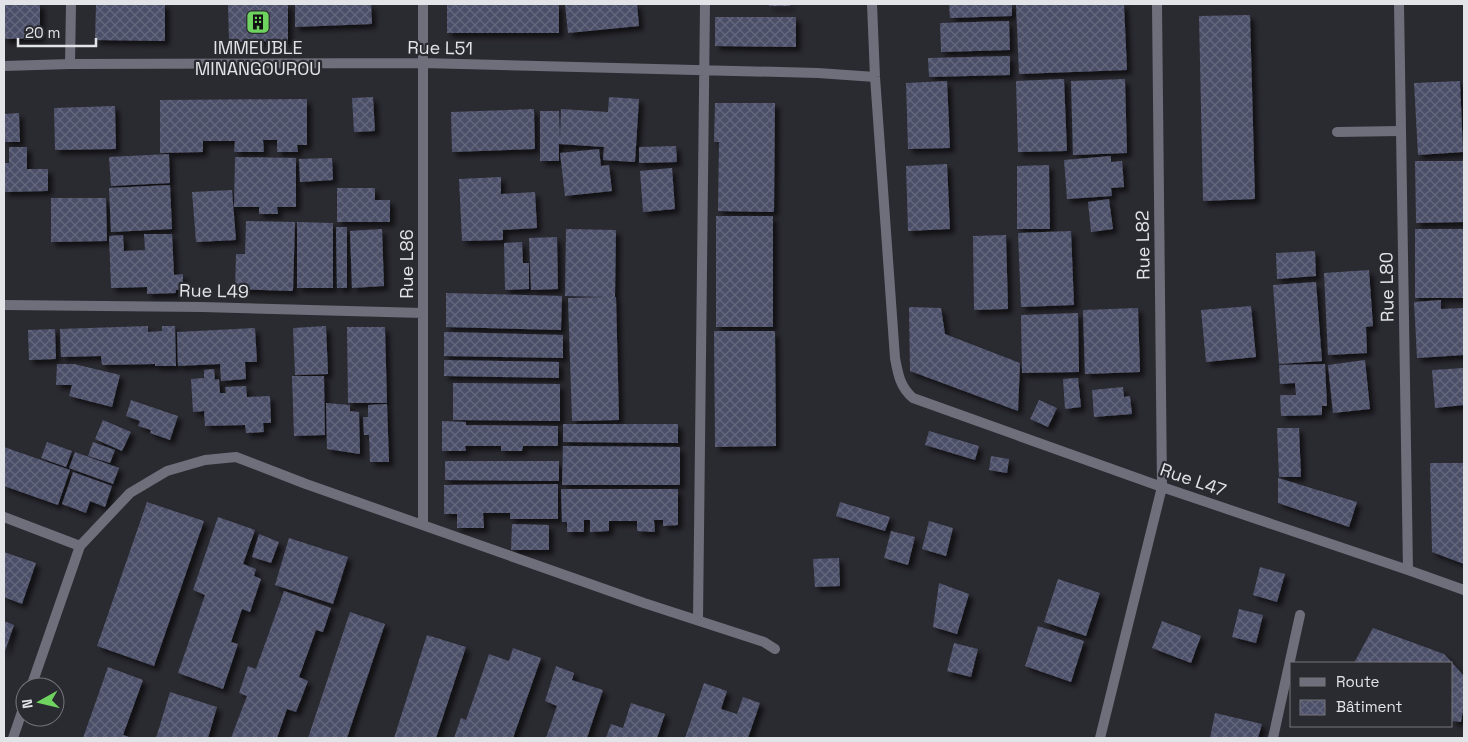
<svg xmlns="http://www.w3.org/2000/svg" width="1468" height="742" font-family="'Space Grotesk',sans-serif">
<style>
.building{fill:url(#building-cross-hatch);filter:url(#shadow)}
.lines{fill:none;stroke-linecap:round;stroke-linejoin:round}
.service{stroke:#6e6f7b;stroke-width:10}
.minor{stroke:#6e6f7b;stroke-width:10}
.labels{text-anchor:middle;stroke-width:4.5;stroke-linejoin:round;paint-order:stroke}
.poi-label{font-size:18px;fill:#e3e4e8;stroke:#2a2a31}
.street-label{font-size:18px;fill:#e3e4e8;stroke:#2a2a31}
</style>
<defs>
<pattern id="building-cross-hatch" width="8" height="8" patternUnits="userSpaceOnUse" patternTransform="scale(1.25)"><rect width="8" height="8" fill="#4c4f68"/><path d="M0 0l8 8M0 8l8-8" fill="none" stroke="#66687e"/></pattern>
<filter id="shadow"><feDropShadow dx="4.5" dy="4.5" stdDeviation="2.5" flood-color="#0009"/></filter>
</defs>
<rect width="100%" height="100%" fill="#2a2a31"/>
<path class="building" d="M4,4H40V38L4,39Z
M96,4H165V41L95,40Z
M228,4H288V41L229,42Z
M295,4H371L372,24L295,27Z
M447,4H559V33H447Z
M565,4H637L639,26L568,33Z
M769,4H790V6H769Z
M949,4H1012V16L950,18Z
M1016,4H1124L1127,70L1019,74Z
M1250,15L1255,199L1203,201L1199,16Z
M715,17H796V47L715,46Z
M1009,21L1010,50L941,52L940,23Z
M1010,56V75L929,77L928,58Z
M1064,79L1067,151L1018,152L1016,81Z
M1125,79L1127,153L1073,155L1071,81Z
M947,81L950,148L908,149L906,83Z
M1460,81L1463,152L1418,155L1414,83Z
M373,97L375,131L354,132L352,98Z
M609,97L639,99L635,162L603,160L604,147L559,144V161H540V111H559L560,139L561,109L608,112Z
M307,99V145H297L298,152H277V140H263L264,152H234L235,141H203V152L160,153V100Z
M715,103H775L774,212L718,211L719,142H714Z
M115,106L116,149L55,150L54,108Z
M534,109L535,149L452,152L451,112Z
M19,113L20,142H4V114Z
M676,146L677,162L639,163V147Z
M9,147H27V169H48V191L4,192V163H9Z
M599,149L601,166L609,165L612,191L565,196L560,153Z
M169,154L170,183L111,186L109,157Z
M1111,156V162L1122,161L1124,187L1111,188L1112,196L1067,199L1064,160Z
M235,157L296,158V207H277L278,214H259V207H234Z
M332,158L333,180L300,182L299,159Z
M1415,161H1464V222L1416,223Z
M947,164L950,229L908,231L906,166Z
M1049,165L1050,229H1017V166Z
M672,168L675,209L643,212L640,171Z
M501,177V194L535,192L537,228L503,230V240L462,241L459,179Z
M170,185L172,229L111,232L109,188Z
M337,188H375V200H390V222H337Z
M232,190L236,240L196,242L192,192Z
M51,198H106L107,241L51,242Z
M1109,199L1113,229L1091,232L1088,202Z
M716,216H773V327H716Z
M246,221L295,222L293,291L235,289L236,254H245Z
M297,222L333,223V288H297Z
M336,227H347V288H337Z
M382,229L384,286L352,288L350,231Z
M566,229L616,230L615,297H616L619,420L572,421L568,298L608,297L565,296Z
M1415,229H1464V298H1415Z
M1071,231L1074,305L1021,307L1018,233Z
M144,234H172L174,275L183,274V290H176V293L147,294V287L111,288L109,236L123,235L124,251L145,250Z
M1006,235L1008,309L974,310L973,236Z
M557,237L558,289L531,290L529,238Z
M522,242L523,263H529V289L505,290L504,243Z
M1315,251L1316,276L1277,279L1276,253Z
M1369,270L1373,326L1366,327L1367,353L1328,355L1324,273Z
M1316,282L1322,361L1279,364L1273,285Z
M446,293L562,296L561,330L446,327Z
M1441,300V309L1464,308V355L1417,358L1414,302Z
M1251,306L1256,357L1206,362L1201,310Z
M909,307L941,308L945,334L1020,363L1018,411L910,371Z
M1138,308L1140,372L1085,374L1083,310Z
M1078,313L1079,372L1022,373L1021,315Z
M148,326V332L162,331V326H175L176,366H155V364L102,365L101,356L61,357L60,329Z
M326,326L328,374L295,375L293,328Z
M347,327H385L387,403H348Z
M255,328L257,362H245L246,379L221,381L220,364L178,366L177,332Z
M55,329L56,359L29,360L28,330Z
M714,331H775L776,446L715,447Z
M444,332L563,335V358L444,356Z
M444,360L559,362V378L444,376Z
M1365,360L1370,409L1333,413L1328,365Z
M57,364H74L120,375L112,407L69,396L72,385H56Z
M1325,364L1327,406H1322V415L1281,416L1280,395H1296L1295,383L1280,384L1279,365Z
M1464,368V405L1435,408L1432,370Z
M214,369L215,380L219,379L220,393H226L225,387L246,386L247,397L270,396L271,423H263L264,432L246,433L245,425L205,426L204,411L193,412L191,379L204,378V370Z
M292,376H324L325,435L294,436Z
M1078,378L1081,407L1065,409L1063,379Z
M453,383L560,384V421L453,420Z
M1123,387L1124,397L1130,396L1132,414L1094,417L1092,390Z
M131,400L178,416L170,440L150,433L151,430L138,426L140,421L126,416Z
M1039,400L1057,408L1048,427L1030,419Z
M326,403L350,405V411L359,412L360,454L327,449Z
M387,404L389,462H370L369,435H364L363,417H368V405Z
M103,420L131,432L122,451L95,439Z
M442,421L466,422V425L558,426V446H523L522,451H501V446H465L466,451H442Z
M563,424H678V443L563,442Z
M1277,428H1299L1301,477H1279Z
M929,431L979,446L975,460L925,445Z
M47,442L72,451L66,467L41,458Z
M93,442L115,450L110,463L88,456Z
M563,446L680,447V485H562Z
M4,447L70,470L58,505L4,486Z
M75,452L119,468L113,484L69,468Z
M991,456L1009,459L1007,473L989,470Z
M445,461H559V481L445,480Z
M1430,463H1464V564L1432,552Z
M73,472L112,486L105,507L90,501L86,513L62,504Z
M1278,478L1357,502L1349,527L1278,503Z
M558,484V519H510V513H483L484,528H457V514H444V485Z
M561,489H678V525L663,526V520H654L655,532L637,531V521H609V531L590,532V520H584V532H567V522H562Z
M147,502L204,521L154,666L97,646Z
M840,502L890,517L885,531L836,516Z
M218,517L255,530L243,564L256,569L254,576L261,579L250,612L242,609L231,642L238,644L223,689L178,673L205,595L193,590Z
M929,521L953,528L946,556L922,549Z
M512,524L549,525V550H511Z
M891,531L915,537L908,565L884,558Z
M259,534L279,542L271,563L252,557Z
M289,538L348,557L333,604L275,585Z
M4,552L36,563L22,604L4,597Z
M839,558L840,586L815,587L813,559Z
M1260,567L1285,574L1277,602L1253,595Z
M1058,579L1100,593L1086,636L1044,622Z
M939,583L969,594L957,634L933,627Z
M284,591L331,608L323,632L316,630L299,677L308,681L296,712L287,709L277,738H231L247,696L239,693L248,666L256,669Z
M1239,609L1263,615L1256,643L1232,637Z
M350,612L385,624L347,738H308Z
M4,621L14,625L4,654Z
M1162,621L1201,636L1191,663L1152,648Z
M1038,626L1084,641L1071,682L1025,666Z
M1373,628L1444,654L1464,676V705L1461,722L1452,721V663H1354Z
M427,635L466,647L436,738H394Z
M954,643L978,649L971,677L947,671Z
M513,648L541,658L513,738H454L461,718L466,720L489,654L509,661Z
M556,666L574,673L572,680L603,690L587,738H546L557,706L545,701Z
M108,667L143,680L123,735L132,738H83Z
M704,683L727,691L721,709L737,714L743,697L760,703L748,738H685Z
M170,692L217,707L208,738H156Z
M631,703L665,714L657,738H606L611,724L623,728Z
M1215,713L1262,724L1258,738H1210Z"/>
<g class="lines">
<path class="service" d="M1337,132L1400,131
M1273,738L1300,615"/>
<path class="minor" d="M872,4L875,77L895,358C898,374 900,387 913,398L1162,487L1408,570L1464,590
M1399,4L1408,570
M70,64L71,4
M4,66L70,64L422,63L818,73L875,77
M4,305L202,307L423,313
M4,517L80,546
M423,524V4
M698,620L705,4
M31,687L80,546L130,493L167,471L205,460L236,457L306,484L644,603L764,642L775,649
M13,738L25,703
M1100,738L1162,487L1157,4"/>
</g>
<defs>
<g id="building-square" transform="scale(1.25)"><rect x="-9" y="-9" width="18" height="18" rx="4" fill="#6fd360" stroke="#2a2a31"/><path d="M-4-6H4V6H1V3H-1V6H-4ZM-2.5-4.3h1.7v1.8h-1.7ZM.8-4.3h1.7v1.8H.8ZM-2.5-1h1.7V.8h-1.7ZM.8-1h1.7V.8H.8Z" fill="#111"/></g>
</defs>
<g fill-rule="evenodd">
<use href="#building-square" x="258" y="22"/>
</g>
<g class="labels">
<g class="poi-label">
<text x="258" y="54">IMMEUBLE<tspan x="258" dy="21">MINANGOUROU</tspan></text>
</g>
<g class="street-label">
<text transform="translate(440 48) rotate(1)" y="6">Rue L51</text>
<text transform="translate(1143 245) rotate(-91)" y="6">Rue L82</text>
<text transform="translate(407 264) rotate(-90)" y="6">Rue L86</text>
<text transform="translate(1387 287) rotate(-91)" y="6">Rue L80</text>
<text transform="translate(214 291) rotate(1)" y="6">Rue L49</text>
<text transform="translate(1193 480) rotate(19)" y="6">Rue L47</text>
</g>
</g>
<rect width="1468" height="742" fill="none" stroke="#e3e4e8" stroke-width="10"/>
<rect x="1290" y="662" width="162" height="65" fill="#2a2a31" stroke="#74747a"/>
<rect x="1300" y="678" width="25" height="8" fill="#6e6f7b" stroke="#74747a"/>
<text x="1336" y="687" font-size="15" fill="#e3e4e8">Route</text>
<rect x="1300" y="700" width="25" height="15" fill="url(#building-cross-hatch)" stroke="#74747a"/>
<text x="1336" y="712" font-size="15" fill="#e3e4e8">Bâtiment</text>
<g transform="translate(40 702) rotate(262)"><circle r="24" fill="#2a2a31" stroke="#74747a"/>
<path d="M0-4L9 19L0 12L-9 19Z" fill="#6fd360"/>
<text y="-8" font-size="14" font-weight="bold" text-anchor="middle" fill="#e3e4e8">N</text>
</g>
<path d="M18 38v8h78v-8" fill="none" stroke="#e3e4e8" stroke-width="2.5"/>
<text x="25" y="38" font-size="15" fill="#e3e4e8" stroke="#2a2a31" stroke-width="4" paint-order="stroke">20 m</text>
</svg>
